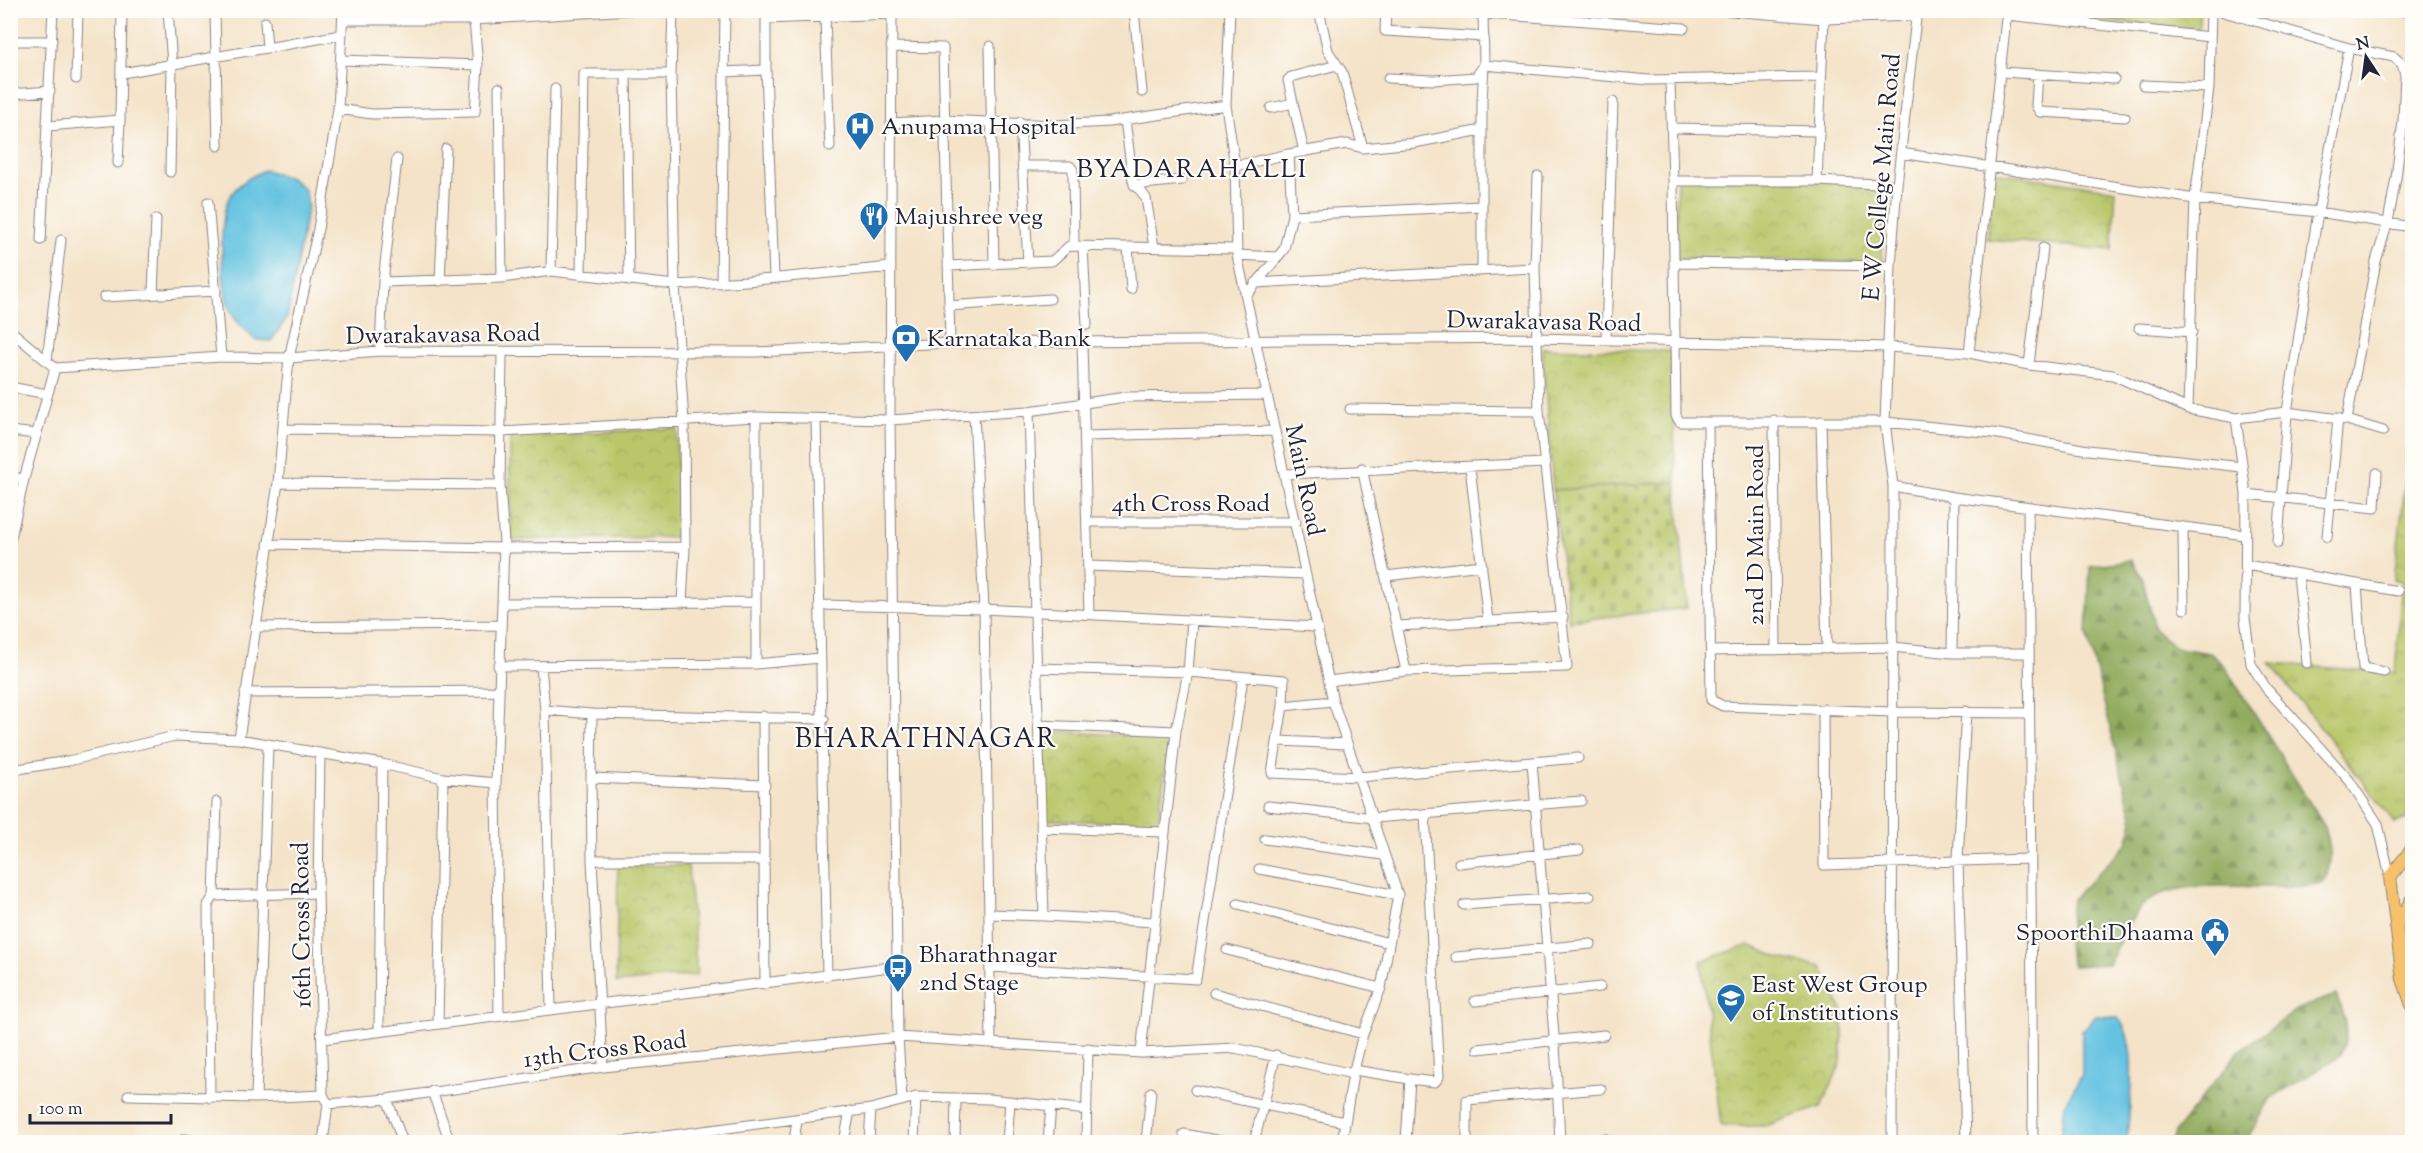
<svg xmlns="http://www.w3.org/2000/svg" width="2423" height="1153" font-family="'Sorts Mill Goudy',serif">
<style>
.grass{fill:url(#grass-tufts);stroke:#6e7452;stroke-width:1.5}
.forest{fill:url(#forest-firs);stroke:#5a674c;stroke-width:1.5}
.cemetery{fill:url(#cemetery-stones);stroke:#6e7452;stroke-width:1.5}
.park{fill:url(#park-crowns);stroke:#6e7452;stroke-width:1.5}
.water{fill:#63c3e1;stroke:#42728e;stroke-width:1.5}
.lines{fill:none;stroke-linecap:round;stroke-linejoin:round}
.minor-casing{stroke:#8b8282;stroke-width:11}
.major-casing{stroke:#8b8282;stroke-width:14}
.minor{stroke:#fff;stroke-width:9}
.major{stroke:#f6c16b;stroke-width:12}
.labels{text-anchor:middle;stroke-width:4.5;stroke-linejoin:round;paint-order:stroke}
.poi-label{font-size:24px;fill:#22223b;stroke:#fdfcf7;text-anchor:start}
.street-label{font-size:24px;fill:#22223b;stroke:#fdfcf7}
.neighbourhood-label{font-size:26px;letter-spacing:1.5px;fill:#22223b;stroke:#fdfcf7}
.quarter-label{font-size:27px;letter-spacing:1.5px;fill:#22223b;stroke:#fdfcf7}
</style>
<defs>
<pattern id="grass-tufts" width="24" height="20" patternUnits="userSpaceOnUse" patternTransform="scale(1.5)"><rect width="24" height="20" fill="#b9c76a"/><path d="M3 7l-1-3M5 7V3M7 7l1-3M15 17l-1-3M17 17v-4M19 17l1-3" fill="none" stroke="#9fab5d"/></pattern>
<pattern id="forest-firs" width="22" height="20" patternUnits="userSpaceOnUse" patternTransform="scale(1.5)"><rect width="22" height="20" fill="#92ac5e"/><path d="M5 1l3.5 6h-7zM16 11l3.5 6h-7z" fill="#778c4f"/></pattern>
<pattern id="cemetery-stones" width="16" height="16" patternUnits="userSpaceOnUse" patternTransform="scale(1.5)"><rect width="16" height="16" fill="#b9c76a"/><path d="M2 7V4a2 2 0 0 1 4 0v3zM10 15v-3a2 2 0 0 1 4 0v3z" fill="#9fab5d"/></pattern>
<pattern id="park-crowns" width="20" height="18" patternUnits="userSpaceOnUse" patternTransform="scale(1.5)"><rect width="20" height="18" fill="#b9c76a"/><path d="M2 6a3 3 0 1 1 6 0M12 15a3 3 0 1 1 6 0" fill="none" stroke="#9fab5d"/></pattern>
</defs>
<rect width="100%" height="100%" fill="#fdfcf7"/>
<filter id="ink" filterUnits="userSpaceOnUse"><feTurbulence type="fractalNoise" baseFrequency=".0167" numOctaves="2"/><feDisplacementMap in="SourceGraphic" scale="12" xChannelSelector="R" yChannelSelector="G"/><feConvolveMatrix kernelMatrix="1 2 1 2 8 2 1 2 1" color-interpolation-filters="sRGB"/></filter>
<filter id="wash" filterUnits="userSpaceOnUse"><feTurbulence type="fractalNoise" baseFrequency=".008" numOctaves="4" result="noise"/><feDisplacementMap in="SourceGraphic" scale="24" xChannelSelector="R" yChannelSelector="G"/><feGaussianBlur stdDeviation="1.35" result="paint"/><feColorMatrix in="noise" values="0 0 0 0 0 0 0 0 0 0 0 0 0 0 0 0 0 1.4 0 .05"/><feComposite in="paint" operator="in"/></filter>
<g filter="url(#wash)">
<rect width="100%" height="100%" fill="#f4e3c8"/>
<path class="grass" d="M2412,425V745L2407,819L2395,823L2270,663L2395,673L2402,582L2394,579Z"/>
<path class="forest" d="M2131,560L2142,577L2155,628L2161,636L2177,648L2210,653L2225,667L2325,827C2331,847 2333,862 2324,882C2275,897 2182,870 2143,905C2130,917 2117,948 2108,964L2073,966L2067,945L2072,899L2127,844L2133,821L2087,633L2090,566Z
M2336,995C2344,1017 2353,1038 2337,1058L2271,1098L2246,1142H2171L2174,1133L2239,1051L2300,1008Z"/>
<path class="cemetery" d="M1676,482L1687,608L1569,621L1553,490Z"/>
<path class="park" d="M2007,10L2200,11L2198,29L2006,13Z
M1994,172L2116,190L2112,250L1987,239Z
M1677,177L1885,182L1882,263L1675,258Z
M1542,348L1671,351L1676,482L1553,490Z
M677,428L678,537L510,540V437Z
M1044,731L1170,737L1158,823L1045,820Z
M688,865L697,975L616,983L618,866Z
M1749,945L1780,958L1822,967L1844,1014L1841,1063L1821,1107L1765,1126H1721L1701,961Z"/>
<path class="water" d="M265,170L290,178L304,188L308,204L287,318L271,341L255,340C248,332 235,322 231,312C221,291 218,219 229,198C237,184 251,176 265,170Z
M2096,1016L2117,1017C2141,1041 2128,1110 2127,1142H2059L2066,1101L2082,1075V1031Z"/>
</g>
<g filter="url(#ink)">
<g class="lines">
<g class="minor-casing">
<path id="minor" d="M168,10L172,65L170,172
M343,10L338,109L318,229L289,358L278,483L239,739L382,764L443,778L496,783
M673,10L671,74L675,285L684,422L685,547L682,603
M892,10L890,420L898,1037L902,1101
M1134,10L1142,92
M1230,10L1226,105L1235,166L1237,255L1333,701L1398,895L1381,988L1363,1034L1353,1074L1342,1142
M1386,10L1385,31L1484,37
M1432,10L1684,28
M1720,10L1824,19L1916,16
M2217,10L2349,48L2394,57L2402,64L2405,75L2403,121L2396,178L2388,222L2376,261L2347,420L2287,412L2236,418
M2395,10L2412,13
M215,11L218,146
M2007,15L2210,37
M825,18L830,147
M343,20H474L630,10
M265,22L267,48
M15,41H52
M990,46L994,265
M891,47L943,48L950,343
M341,60L478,65
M724,72L766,70
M2002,72L2114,79
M122,73L341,35
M626,74L629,281
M2038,74L2036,106L2040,112L2125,117
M1388,78L1434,80L1476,77L1484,65L1483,10
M76,79L78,10
M1670,80L1673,181
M2143,85L2209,88
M499,88L502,278
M10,94L50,91
M1271,108L1293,103
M338,109L372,114L475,112L478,65L474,20
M10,115L11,94
M120,120L122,10
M1125,120L1133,181L1146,198L1154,247
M1020,122L1028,263
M891,123L944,120L1054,125L1109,122L1226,105
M48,126L120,120L118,163
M1673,128L1817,131
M1363,148L1414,143L1482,130
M1304,152L1288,80L1291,77L1337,65
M1901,153L2195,199L2318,212L2412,227
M1023,166H1070L1073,170L1074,246
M1235,166L1289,154
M1817,181L1824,19
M1134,185L1182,180
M1897,185L1817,181H1673L1676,416L1680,422H1885L1993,433L2088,450L2242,467
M208,202L221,357
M1292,215L1482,206
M41,240L53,10
M1083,247L1087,325
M1128,247L1131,289
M1237,255L1276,257
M1674,263L1891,266
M948,266L1052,261L1069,246L1236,249
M1482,270V101L1484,65L1649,80L1821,77
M551,271L555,89
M581,275L584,74H671
M774,277L766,70V19L892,14
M10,278L11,269
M440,281L446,149
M383,282L397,159
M721,283L725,10
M1255,283L1535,268
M153,294L156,219
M1247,295L1284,249L1292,215L1289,154L1347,144L1363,148L1342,72L1328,51L1319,10
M104,297L216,291
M948,306L1050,299
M2139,328L2192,332
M10,330L55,368L221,357L289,358L380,351L756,352L950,343L1537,338L1888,347L1969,353L2029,365L2113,375L2188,409L2236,418L2246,494L2245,618L2251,664L2266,688L2349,780L2378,824L2390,877
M1606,340L1613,102
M1082,341L1089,614
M380,351L383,282L502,278L551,271L675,285L747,281L891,267
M1969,353L2007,10
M47,361L61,240
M2029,365L2043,248
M10,387L47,394
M1350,409L1539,411
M2188,409L2195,199L2209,88L2211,10
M1029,411L1044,916L1155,922
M974,415L984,609L991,1043
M816,419L827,976
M1774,420L1776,650
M2347,420L2383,431
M1821,421L1827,649
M1708,422L1711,700L1723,706L1893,712L2028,713
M283,429L502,432L756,417L890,420L1029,411L1126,397L1267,395
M10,431L36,434
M1086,436L1275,431
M1470,467L1488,621
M1362,468L1406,671
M1285,474L1545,463
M10,477L24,479L10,542
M24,479L55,368
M278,483L500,485
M1893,486L1954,497L2245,535
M2246,494L2375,508L2377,473
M2028,507L2033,1142
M1087,522H1296
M2183,529L2184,609
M2327,537L2338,418
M2278,543L2287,412L2318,212L2349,48
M268,544L504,548L685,547
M2246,565L2398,591
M1088,566L1305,574
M2298,574L2307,663
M1386,576L1482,565
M2357,584L2363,668L2384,672
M502,603L756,602
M822,605L984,609L1316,627
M1398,626L1563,617
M255,627L500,625
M1712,651L1893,647L1952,653H2028
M1952,653L1954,497
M756,664V417
M498,666L756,664L820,658
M541,666L545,710L551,1010
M1036,668L1188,672L1284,680L1283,706L1272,773L1359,777L1532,762L1556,1060L1560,1142
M1329,681L1406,671L1567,667L1539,411L1535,268L1538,176
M245,693L499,691
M1283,706L1333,701
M1823,709L1824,865L2029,859
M545,710L592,714
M1966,711L1958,860L1966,1142
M763,716L765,984
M1039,725L1176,731
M1278,741L1347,744
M320,754L318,893L323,1095L328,1104L387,1099L603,1067L898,1037L1141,1053L1235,1048L1353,1074
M1532,762L1578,758
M10,778L18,769L68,761L175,736L239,739
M591,778L592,714L824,719
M1268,806L1374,818L1581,801
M1041,828L1164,832
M1265,839L1383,855
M592,860H765
M1459,863L1579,850
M1259,869L1398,895
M214,896L217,802
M1238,904L1389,943
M1464,905L1590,896
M990,914L1044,916
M1227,950L1381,988
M1456,957L1591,944
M990,967L1196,979L1243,678
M1214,993L1363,1034
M1475,1001L1600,987
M499,1016L496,783L504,543L500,485L502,353
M438,1024L443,778
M379,1030L382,764
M322,1039L898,966
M1478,1049L1604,1035
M1141,1053L1176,731L1188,672L1192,621
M603,1067L592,860L591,778L765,785
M1354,1070L1410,1079L1406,1142
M1410,1079L1435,1082L1439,1077L1425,814
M1195,1090L1344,1122
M432,1091L450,1142
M128,1095L256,1098L323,1095
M210,1098L208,905L214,896L318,893
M256,1098L268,746
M387,1099L403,1142
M1184,1134L1226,1142
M184,1139L210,1142
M323,1142L328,1104
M620,1142L871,1109L916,1097L989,1099L1087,1110
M794,1142L797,1120
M844,1142L850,1111
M869,1142L871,1109
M914,1142L916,1097
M955,1142L956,1098
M1007,1142L1010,1101
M1048,1142L1051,1106
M1086,1142L1088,1048
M1146,1142L1151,1092
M1254,1142L1276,1055
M1467,1142V1100L1601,1089
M1576,1142L1606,1139
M1892,1142L1893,486L1885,422L1891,266L1897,185L1917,10"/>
</g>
<g class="major-casing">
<path id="major" d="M2412,849L2390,877L2403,979L2412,1005
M2396,926L2412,899"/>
</g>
<use href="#minor" class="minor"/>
<use href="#major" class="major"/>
</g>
</g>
<defs>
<g id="hospital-pin" transform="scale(1.5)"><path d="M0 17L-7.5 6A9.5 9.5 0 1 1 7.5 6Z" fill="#1f6fb2" stroke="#fdfcf7"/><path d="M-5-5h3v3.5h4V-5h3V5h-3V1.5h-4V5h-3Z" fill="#fff"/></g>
<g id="restaurant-pin" transform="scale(1.5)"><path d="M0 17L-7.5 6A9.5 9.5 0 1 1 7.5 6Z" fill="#1f6fb2" stroke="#fdfcf7"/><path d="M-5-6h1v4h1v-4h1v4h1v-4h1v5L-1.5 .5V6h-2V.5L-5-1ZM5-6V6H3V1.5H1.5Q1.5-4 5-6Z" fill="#fff"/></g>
<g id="bank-pin" transform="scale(1.5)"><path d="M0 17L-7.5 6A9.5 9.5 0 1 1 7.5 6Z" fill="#1f6fb2" stroke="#fdfcf7"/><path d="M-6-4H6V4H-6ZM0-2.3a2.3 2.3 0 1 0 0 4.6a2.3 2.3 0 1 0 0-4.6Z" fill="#fff"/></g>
<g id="civic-pin" transform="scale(1.5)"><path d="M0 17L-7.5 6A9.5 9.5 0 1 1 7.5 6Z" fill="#1f6fb2" stroke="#fdfcf7"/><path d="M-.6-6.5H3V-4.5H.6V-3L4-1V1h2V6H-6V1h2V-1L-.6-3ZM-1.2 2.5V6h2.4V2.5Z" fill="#fff"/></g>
<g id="bus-pin" transform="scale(1.5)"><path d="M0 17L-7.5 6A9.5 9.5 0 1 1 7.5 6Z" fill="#1f6fb2" stroke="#fdfcf7"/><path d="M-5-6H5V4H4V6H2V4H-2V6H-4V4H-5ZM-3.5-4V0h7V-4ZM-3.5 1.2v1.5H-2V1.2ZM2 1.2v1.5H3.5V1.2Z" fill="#fff"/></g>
<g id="university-pin" transform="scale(1.5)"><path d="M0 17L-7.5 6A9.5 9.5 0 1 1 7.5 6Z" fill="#1f6fb2" stroke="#fdfcf7"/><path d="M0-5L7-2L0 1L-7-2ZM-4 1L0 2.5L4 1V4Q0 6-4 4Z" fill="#fff"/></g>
</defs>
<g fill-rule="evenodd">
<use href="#hospital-pin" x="860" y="126"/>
<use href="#restaurant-pin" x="874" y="216"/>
<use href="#bank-pin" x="906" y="338"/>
<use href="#civic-pin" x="2215" y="932"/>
<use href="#bus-pin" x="898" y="968"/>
<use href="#university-pin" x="1731" y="998"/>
</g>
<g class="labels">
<g class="poi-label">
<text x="881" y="134">Anupama Hospital</text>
<text x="895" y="224">Majushree veg</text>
<text x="927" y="346">Karnataka Bank</text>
<text x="2194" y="940" text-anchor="end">SpoorthiDhaama</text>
<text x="919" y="962">Bharathnagar<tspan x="919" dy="28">2nd Stage</tspan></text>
<text x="1752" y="992">East West Group<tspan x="1752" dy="28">of Institutions</tspan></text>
</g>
<g class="street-label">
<text transform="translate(1881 177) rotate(-85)" y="8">E W College Main Road</text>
<text transform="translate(1544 321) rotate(1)" y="8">Dwarakavasa Road</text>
<text transform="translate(443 334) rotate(-1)" y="8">Dwarakavasa Road</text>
<text transform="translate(1305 480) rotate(78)" y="8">Main Road</text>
<text x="1191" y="511">4th Cross Road</text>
<text transform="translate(1755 535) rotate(-90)" y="8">2nd D Main Road</text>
<text transform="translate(301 925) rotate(-91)" y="8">16th Cross Road</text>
<text transform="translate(605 1049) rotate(-7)" y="8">13th Cross Road</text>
</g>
<g class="neighbourhood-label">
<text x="1192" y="177">BYADARAHALLI</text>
</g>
<g class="quarter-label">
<text x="926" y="747">BHARATHNAGAR</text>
</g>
</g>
<rect width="2423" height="1153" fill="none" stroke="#fdfcf7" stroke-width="36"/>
<g transform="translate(2366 57) rotate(347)" stroke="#fdfcf7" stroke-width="4.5" paint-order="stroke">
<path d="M0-4.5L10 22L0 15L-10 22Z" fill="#22223b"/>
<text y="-9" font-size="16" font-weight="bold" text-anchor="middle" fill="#22223b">N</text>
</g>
<path d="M30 1114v9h141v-9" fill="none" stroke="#22223b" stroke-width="3"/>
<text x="39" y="1114" font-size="18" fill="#22223b" stroke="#fdfcf7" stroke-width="4.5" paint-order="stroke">100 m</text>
</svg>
